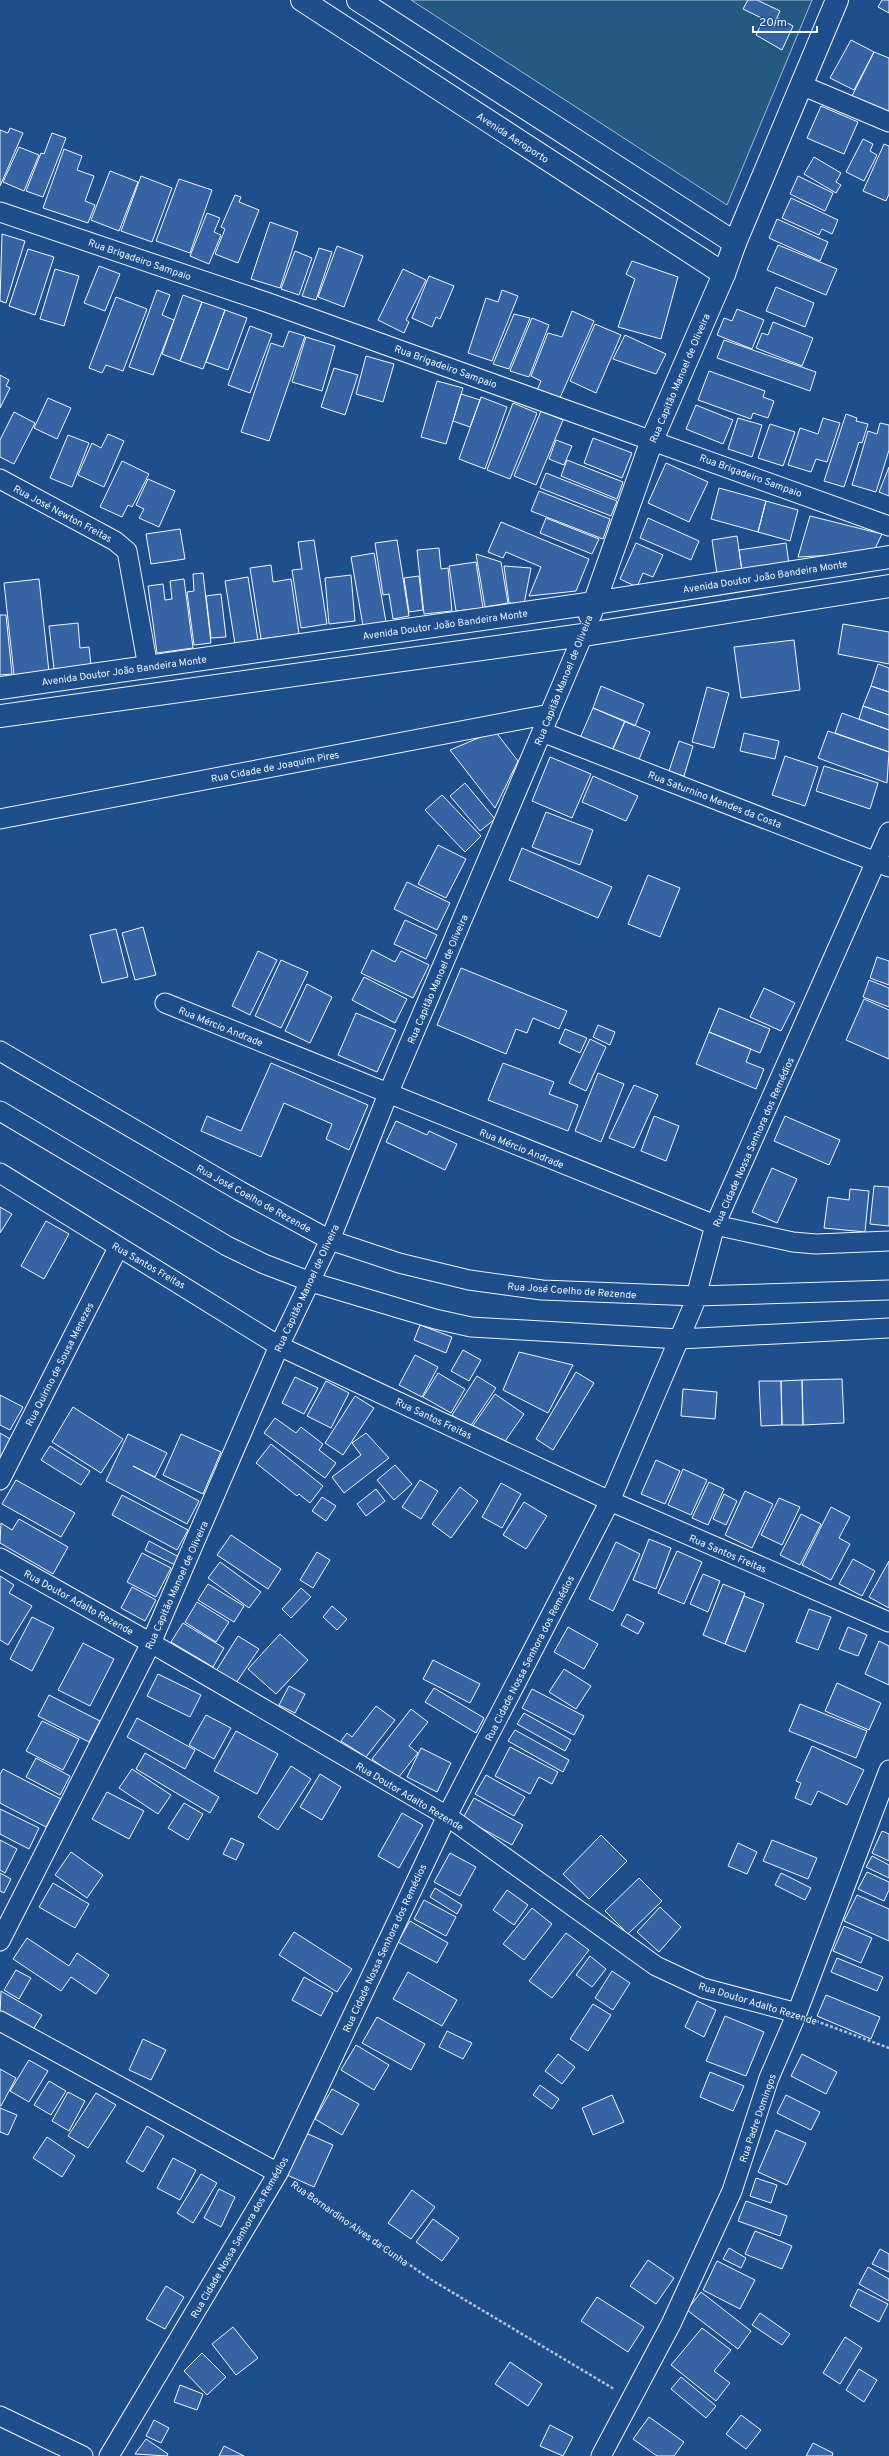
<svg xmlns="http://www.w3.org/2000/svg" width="889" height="2456" font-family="Overpass,sans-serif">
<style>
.green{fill:#245a82;stroke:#a8bbd7}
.building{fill:#3563a3;stroke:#f2f6ff}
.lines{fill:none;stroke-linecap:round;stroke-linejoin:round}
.minor-casing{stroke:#f2f6ff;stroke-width:21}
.tertiary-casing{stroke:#f2f6ff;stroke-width:24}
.primary-casing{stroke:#f2f6ff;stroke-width:24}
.path{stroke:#b3c4dc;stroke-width:2.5;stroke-dasharray:3 2;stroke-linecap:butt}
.minor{stroke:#1f4e8c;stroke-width:19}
.tertiary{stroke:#1f4e8c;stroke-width:22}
.primary{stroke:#1f4e8c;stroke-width:22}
.labels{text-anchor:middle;stroke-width:3;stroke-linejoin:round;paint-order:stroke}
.street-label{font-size:10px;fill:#f2f6ff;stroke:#1f4e8c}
</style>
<rect width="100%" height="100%" fill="#1f4e8c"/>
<path class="green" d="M411,0H812L727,205Z"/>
<path class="building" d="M748,0H757L780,11L774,24L743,9Z
M882,0H889V13L878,7Z
M778,18L793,26L782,50L756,35L763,20L774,26Z
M851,40L874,52L854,90L830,78Z
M874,52L889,58V115L851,98Z
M821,106L858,122L844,154L807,138Z
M10,128L23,133L0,186V130L8,133Z
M52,133L66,138L43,197L26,191L41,153L44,154Z
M863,139L873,144L870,151L877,155L864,181L846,172Z
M884,144L889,146V194L886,201L863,191Z
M19,147L39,155L24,191L3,182Z
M64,149L82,156L77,170L94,176L85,201L95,205L88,223L43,208Z
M814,157L841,173L836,182L841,185L836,193L804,174Z
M110,171L138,182L119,231L91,220Z
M141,176L172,188L152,242L121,231Z
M798,176L833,193L825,211L790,194Z
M179,179L212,190L190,253L156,241Z
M235,195L241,197L239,202L259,210L238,263L215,254L225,229L221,227Z
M791,198L838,220L832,234L822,229L819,235L782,218Z
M207,213L220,218L214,232L221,235L209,264L190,256Z
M777,219L828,242L820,261L769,238Z
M270,222L298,232L280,288L251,279Z
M2,234L25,241L6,303L0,301Z
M778,245L837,269L826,295L767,270Z
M337,246L363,256L344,307L318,297Z
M319,248L332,252L316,300L302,296Z
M28,249L54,257L35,315L9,306Z
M295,251L312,258L299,295L281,289Z
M632,261L678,277L661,339L618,327L635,279L626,274Z
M99,266L120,274L105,311L84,303Z
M55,269L79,276L64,326L40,319Z
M403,269L426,280L406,320L409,322L404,333L378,320Z
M429,276L454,286L440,319L436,317L432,327L412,318Z
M776,287L814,303L805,327L766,311Z
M157,290L170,295L162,315L174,320L153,375L129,367Z
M502,290L518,296L492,361L468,353L486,298L498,302Z
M183,295L202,302L180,361L162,354Z
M116,297L147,309L123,371L106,365L102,373L89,368Z
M202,302L225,310L203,369L180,361Z
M737,309L764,320L752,349L717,335L724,318L732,321Z
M225,310L247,318L228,370L206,362Z
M572,311L594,321L559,400L537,390L541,381L531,376L548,333L562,337Z
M514,314L530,318L509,369L493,364Z
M532,318L549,325L529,377L510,371Z
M773,322L813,338L802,366L756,348L762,333L768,335Z
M595,324L621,335L596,393L570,381Z
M250,326L272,334L250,393L228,385Z
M289,331L305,336L269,441L241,432L271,343L283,347Z
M625,335L666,354L656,374L613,359Z
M306,337L335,346L322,391L292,382Z
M724,340L816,372L810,391L717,358Z
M366,356L394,364L383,402L356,394Z
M334,368L358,375L345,415L321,407Z
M709,371L765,391L763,397L774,401L768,418L753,413L751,419L698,400Z
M0,375L9,380L6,386L10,388L0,408Z
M437,381L463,388L446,444L421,437Z
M461,394L480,400L470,427L453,421Z
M481,397L507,407L485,469L459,459Z
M48,398L71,408L57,439L34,428Z
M513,403L537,413L510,479L487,470Z
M696,405L733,420L723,444L686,429Z
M541,411L563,420L536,485L514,476Z
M14,412L35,423L14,464L0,457V440Z
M846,414L857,418L856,421L868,424L862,443L859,442L844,487L824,481Z
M738,418L762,425L752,457L728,449Z
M823,418L840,423L827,462L816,459L811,472L788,465L800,428L818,434Z
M880,423L889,425V450L876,492L852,485L868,431L877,434Z
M770,424L795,432L783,466L758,458Z
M108,434L124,441L104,487L78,475L92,443L101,448Z
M68,435L89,443L72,487L50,478Z
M593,438L632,453L622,478L584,463Z
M556,440L572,446L564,465L549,459Z
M567,460L623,482L617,499L561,476Z
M122,461L149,474L132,507L128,505L122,517L100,507Z
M666,463L708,482L689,522L648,503Z
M889,467V496L879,492Z
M546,473L617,501L611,516L540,488Z
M148,479L175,491L159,527L139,518L144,509L136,505Z
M719,488L766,501L758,532L711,519Z
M539,491L610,519L603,539L531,511Z
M766,501L798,510L790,541L758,532Z
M810,516L882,534L873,553L798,557Z
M546,518L599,539L592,554L540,533Z
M648,518L699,541L691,560L640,538Z
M501,522L589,559L576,591L529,596L541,567L506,552L503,558L488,552Z
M180,529L185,559L151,564L146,534Z
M737,536L742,571L717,574L712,540Z
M314,540L327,624L301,628L292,570L302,569L298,542Z
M397,540L409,616L393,619L389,594L383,595L375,543Z
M636,543L663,555L653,577L643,573L637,587L620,579Z
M786,543L789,564L742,571L739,550Z
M439,548L441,569L448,568L452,611L424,614L417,550Z
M374,553L386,622L363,626L351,557Z
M476,554L501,562L508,603L485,607Z
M476,562L483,608L456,611L449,566Z
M271,565L273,582L291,579L299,634L261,639L250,568Z
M504,566L531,568L524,604L509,603Z
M203,573L211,643L194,645L187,592L194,591L193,574Z
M351,575L355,621L329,624L325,578Z
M419,576L423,610L409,612L404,578Z
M248,577L258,640L235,644L225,581Z
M39,579L49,672L14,675L4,583Z
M184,579L193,648L157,653L148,586L163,584L165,600L172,599L170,581Z
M221,594L226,637L211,638L206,596Z
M0,615H6L12,674L0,675Z
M78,623L80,648L89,647L91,665L54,669L49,626Z
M843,624L889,632V664L838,654Z
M794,640L800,690L741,698L734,647Z
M878,664L889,668V692L871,686Z
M601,686L644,704L635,726L593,708Z
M871,686L889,692V715L863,706Z
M707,687L729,693L714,748L692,742Z
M863,706L889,715V730L859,719Z
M593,708L625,721L612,751L580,738Z
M842,713L889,730V752L835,733Z
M625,721L650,732L638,762L612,751Z
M495,731L518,761L495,808L450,750Z
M828,731L889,752L887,783L818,758Z
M744,733L779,741L775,759L740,751Z
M679,741L693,746L684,776L669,771Z
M785,756L818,767L805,806L772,795Z
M550,757L591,774L572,818L532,801Z
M824,766L878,783L870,809L816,791Z
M593,776L638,796L626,821L582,802Z
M465,783L495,819L480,831L450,796Z
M442,795L481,836L465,852L425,810Z
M546,812L593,830L580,865L532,847Z
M438,845L466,859L446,898L418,884Z
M522,848L612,887L598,918L509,880Z
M648,875L680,888L660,937L628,924Z
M407,882L450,903L437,930L394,909Z
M405,920L437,935L426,959L394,944Z
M143,927L156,975L135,980L122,933Z
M116,929L128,977L102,983L90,935Z
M372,950L395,962L401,951L429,965L413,998L361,973Z
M258,951L277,960L250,1015L232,1006Z
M877,957L889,961V985L870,978Z
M281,960L308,972L281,1028L255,1016Z
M461,968L567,1011L559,1029L533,1018L527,1033L516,1029L506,1054L437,1025Z
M364,977L407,999L395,1023L352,1000Z
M869,980L889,988V1007L863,997Z
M307,984L332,997L310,1043L285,1031Z
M764,988L795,1003L781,1031L750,1017Z
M864,999L889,1010V1059L846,1040Z
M719,1008L770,1029L760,1053L709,1032Z
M356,1013L396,1030L377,1072L338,1055Z
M598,1025L615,1032L610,1045L593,1037Z
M565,1029L587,1038L580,1053L559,1043Z
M709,1032L751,1049L746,1062L764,1069L756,1089L696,1064Z
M590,1039L606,1047L586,1091L569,1083Z
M271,1063L368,1105L349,1150L326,1139L332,1124L284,1103L261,1157L201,1131L207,1116L241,1131Z
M503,1063L554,1082L549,1094L578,1105L568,1131L488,1100Z
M598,1073L624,1084L601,1142L575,1131Z
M634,1085L658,1095L634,1148L609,1138Z
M654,1116L679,1126L666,1161L641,1151Z
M785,1116L840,1140L829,1165L774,1141Z
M396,1121L427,1135L429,1131L457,1144L445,1170L386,1142Z
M772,1168L797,1179L777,1223L752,1212Z
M874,1186L889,1187V1226L870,1224Z
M850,1189L869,1191L865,1232L824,1228L828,1197L849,1200Z
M0,1207L12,1214L0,1233Z
M46,1221L69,1234L44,1279L21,1266Z
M420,1325L452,1337L446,1353L414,1340Z
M463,1350L481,1360L469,1381L451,1371Z
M519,1352L573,1365L548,1413L503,1390Z
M415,1355L438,1367L422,1397L399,1385Z
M576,1372L594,1383L553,1450L536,1439Z
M438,1373L465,1389L451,1413L423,1397Z
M477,1376L496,1388L470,1427L452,1415Z
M295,1377L318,1388L304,1414L282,1403Z
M842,1379L844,1423L803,1425L802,1380Z
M802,1380L803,1425H782L781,1381Z
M326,1381L349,1393L331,1428L307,1416Z
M759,1381H781L782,1425L761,1426Z
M683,1389L717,1392L715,1419L681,1416Z
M495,1394L524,1414L501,1447L472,1427Z
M0,1395L23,1407L10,1430L0,1425Z
M355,1396L374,1408L343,1455L325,1443Z
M73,1407L123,1439L101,1473L52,1442Z
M275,1418L296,1433L301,1427L323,1444L319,1450L336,1463L325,1478L264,1433Z
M0,1433L12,1440L0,1461Z
M366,1433L389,1458L344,1493L332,1477L361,1455L352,1443Z
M128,1434L167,1453L155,1477L133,1466L199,1501L187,1524L106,1481Z
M181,1434L221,1452L203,1494L163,1475Z
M271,1444L323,1486L310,1503L299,1494L297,1496L256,1463Z
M50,1446L90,1471L81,1485L41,1460Z
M656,1460L680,1471L665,1504L641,1494Z
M395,1465L412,1484L394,1500L377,1480Z
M683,1469L707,1480L691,1515L668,1505Z
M16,1480L75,1513L61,1537L2,1504Z
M420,1480L438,1491L421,1519L402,1507Z
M709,1482L724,1489L708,1525L692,1518Z
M501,1483L521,1494L502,1528L482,1517Z
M460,1487L478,1501L451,1538L432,1524Z
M376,1489L385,1501L366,1516L357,1504Z
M745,1491L773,1504L752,1548L725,1535Z
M724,1494L737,1501L726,1525L713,1519Z
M122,1495L188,1530L177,1550L112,1515Z
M322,1497L336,1506L326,1521L312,1511Z
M779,1498L800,1507L782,1545L761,1535Z
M524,1502L547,1516L526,1549L503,1535Z
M831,1507L850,1517L839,1538L850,1544L831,1580L802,1565Z
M801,1514L821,1524L800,1565L780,1555Z
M19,1519L68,1547L53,1574L0,1543L1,1523L12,1530Z
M231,1535L281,1569L268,1589L217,1555Z
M649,1539L671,1548L656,1589L633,1580Z
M149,1541L179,1557L175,1565L145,1550Z
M616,1542L640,1554L613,1611L589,1599Z
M677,1551L702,1562L684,1604L658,1593Z
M317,1552L330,1560L313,1588L300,1580Z
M142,1553L171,1568L156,1597L127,1582Z
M853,1559L875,1571L862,1596L839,1584Z
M889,1561V1608L869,1597Z
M220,1562L261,1592L249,1608L208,1578Z
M703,1574L720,1581L708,1612L690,1604Z
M0,1576L14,1585L9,1593L32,1606L8,1645L0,1640Z
M208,1584L244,1606L234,1622L198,1600Z
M723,1584L745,1593L725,1644L703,1635Z
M132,1587L156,1600L145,1621L121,1608Z
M301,1588L311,1597L291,1618L282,1609Z
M744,1596L764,1604L745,1652L725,1644Z
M197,1602L229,1622L216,1642L185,1622Z
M332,1606L347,1619L337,1630L323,1617Z
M809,1609L831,1617L818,1650L796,1642Z
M627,1614L644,1623L638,1634L621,1625Z
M32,1617L54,1628L32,1671L10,1659Z
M183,1623L224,1648L213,1667L171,1642Z
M568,1627L598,1644L584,1669L554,1652Z
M848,1627L867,1635L858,1656L839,1649Z
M280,1634L308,1660L276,1694L248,1669Z
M238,1636L259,1649L236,1683L216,1671Z
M879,1641L889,1646V1685L865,1674Z
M83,1643L114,1659L90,1706L58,1690Z
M433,1660L480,1684L470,1703L423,1679Z
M564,1669L591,1686L576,1709L549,1692Z
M158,1674L201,1695L190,1717L147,1696Z
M837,1683L881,1703L869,1730L825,1711Z
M289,1686L305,1694L295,1713L279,1705Z
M434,1688L484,1718L476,1733L425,1702Z
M532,1689L584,1716L574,1735L522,1708Z
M49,1695L100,1721L89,1742L38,1716Z
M800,1704L867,1731L856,1758L789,1731Z
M376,1706L395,1720L366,1757L341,1741L347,1733L352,1737Z
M411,1709L428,1722L409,1746L418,1753L398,1778L372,1759Z
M524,1713L571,1740L565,1751L517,1724Z
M206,1715L231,1728L214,1759L189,1745Z
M137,1718L195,1750L185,1769L127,1737Z
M42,1721L79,1739L63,1770L26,1751Z
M515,1730L569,1760L563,1772L508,1741Z
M236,1731L278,1754L257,1794L214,1771Z
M812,1746L864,1770L847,1805L818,1791L811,1805L795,1798L801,1783L796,1781Z
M510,1747L558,1772L552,1784L539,1777L530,1794L495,1776Z
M421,1748L451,1763L437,1792L407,1777Z
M145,1753L219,1797L210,1813L136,1769Z
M36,1758L70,1776L60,1795L26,1777Z
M291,1766L311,1779L278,1830L258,1817Z
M3,1769L61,1799L46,1827L0,1803V1774Z
M132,1769L171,1795L158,1814L119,1788Z
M320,1774L341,1787L322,1820L300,1807Z
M486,1775L525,1797L514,1816L475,1794Z
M107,1792L144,1811L129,1839L92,1819Z
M474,1798L523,1825L512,1845L463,1818Z
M184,1803L203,1814L188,1840L168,1828Z
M0,1809L39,1828L29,1849L0,1834Z
M402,1813L423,1825L399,1868L378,1856Z
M882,1831L889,1834V1861L872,1853Z
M601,1835L627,1861L589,1899L563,1874Z
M231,1838L244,1844L236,1860L223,1854Z
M0,1840L17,1849L5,1873L0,1870Z
M772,1840L817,1858L808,1879L763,1861Z
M738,1843L757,1852L747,1874L728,1866Z
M71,1852L103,1875L87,1898L55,1875Z
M450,1853L476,1867L460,1896L434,1882Z
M872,1856L889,1865V1878L866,1867Z
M867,1872L889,1882V1890L884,1901L858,1889Z
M0,1873L11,1879L4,1893L0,1891Z
M781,1873L811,1888L805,1900L775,1885Z
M639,1878L662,1901L628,1934L605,1911Z
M53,1883L89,1904L75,1928L39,1907Z
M435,1888L462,1905L457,1914L430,1897Z
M507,1890L528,1905L514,1925L493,1910Z
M857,1895L889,1909V1941L844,1921Z
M424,1900L456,1917L446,1936L414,1919Z
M660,1907L681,1927L659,1952L637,1932Z
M532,1908L552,1924L524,1960L503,1944Z
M410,1921L448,1943L437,1963L398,1942Z
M844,1926L872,1938L861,1963L833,1951Z
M294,1932L352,1969L337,1992L279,1955Z
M566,1933L589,1950L552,1998L529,1981Z
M27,1938L69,1966L77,1953L109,1975L96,1994L71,1977L61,1991L13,1959Z
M590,1956L606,1969L592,1987L576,1975Z
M837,1958L883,1977L877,1991L831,1972Z
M16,1970L31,1978L19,1999L4,1990Z
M612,1971L630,1983L613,2010L595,1998Z
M408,1972L457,2000L442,2026L393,1999Z
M304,1977L333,1993L321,2016L292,2000Z
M1,1991L42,2015L31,2033L0,2015Z
M826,1995L880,2017L871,2039L817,2016Z
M697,2001L716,2010L704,2037L685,2027Z
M593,2004L611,2015L588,2051L570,2039Z
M725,2016L764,2032L746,2076L706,2061Z
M377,2017L425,2044L411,2070L362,2043Z
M447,2031L472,2043L463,2059L439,2047Z
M143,2039L166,2050L151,2080L129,2070Z
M356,2045L389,2065L374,2090L341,2070Z
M558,2054L575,2067L562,2084L545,2071Z
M802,2054L837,2072L826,2094L791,2076Z
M29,2060L48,2071L29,2102L10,2091Z
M0,2069L16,2078L1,2106H0Z
M710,2072L744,2086L733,2111L700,2097Z
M49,2081L66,2091L51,2115L34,2105Z
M540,2085L559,2099L552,2109L533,2095Z
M332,2089L359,2104L342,2135L315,2119Z
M68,2092L85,2101L69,2131L52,2121Z
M96,2093L116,2105L88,2148L68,2136Z
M612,2095L624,2122L593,2135L582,2108Z
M786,2095L820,2112L811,2130L777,2113Z
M0,2108L17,2115L8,2135L0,2132Z
M147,2126L164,2136L143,2172L126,2162Z
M776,2130L806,2143L787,2185L758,2172Z
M306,2133L333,2145L314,2187L287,2175Z
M47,2137L75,2156L62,2177L33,2158Z
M173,2158L196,2170L180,2200L157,2188Z
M201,2174L217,2183L193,2223L177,2213Z
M756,2178L777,2185L771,2203L750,2196Z
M219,2189L235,2197L221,2227L204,2218Z
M412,2190L435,2207L411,2239L388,2223Z
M746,2201L787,2216L780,2236L738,2221Z
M433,2219L459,2238L442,2261L416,2242Z
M755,2231L792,2246L782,2269L745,2254Z
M729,2248L746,2258L741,2268L723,2259Z
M880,2249L889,2254V2272L872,2264Z
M648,2260L674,2278L656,2304L630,2286Z
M717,2261L755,2280L740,2309L703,2290Z
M868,2267L889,2279V2301L859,2284Z
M166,2286L184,2297L165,2329L146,2319Z
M858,2289L888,2304L879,2322L850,2306Z
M701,2292L751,2331L738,2349L687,2310Z
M597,2297L644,2327L628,2352L581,2321Z
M760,2313L790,2334L782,2345L752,2325Z
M233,2327L258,2358L236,2375L212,2344Z
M702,2328L731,2350L714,2371L730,2383L716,2401L671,2365Z
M845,2337L862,2348L840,2384L823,2373Z
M202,2353L226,2377L207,2395L184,2371Z
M510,2362L542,2384L528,2406L495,2384Z
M859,2369L877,2380L864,2402L846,2390Z
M681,2377L716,2406L706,2418L671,2389Z
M180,2385L203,2394L197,2410L174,2402Z
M741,2415L761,2430L746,2449L726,2434Z
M649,2417L684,2442L674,2456H657L633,2439Z
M154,2420L169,2428L161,2443L146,2436Z
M550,2425L573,2437L563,2456L540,2446Z
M146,2439L168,2454L167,2456L135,2454Z
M813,2443L833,2453L832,2456H806Z
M224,2446L244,2456H219Z"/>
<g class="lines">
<g class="minor-casing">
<path id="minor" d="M801,85L889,122
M0,212L266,302L889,526
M0,479L115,541L127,551L148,667
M542,732L889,867
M0,819L550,714
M165,1003L715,1225L793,1242L816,1244L889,1241
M0,1051L240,1191L330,1240L399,1263L469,1280L542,1290L696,1296L889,1290
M0,1111L227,1246L264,1264L311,1282L435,1319L471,1327L680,1339L889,1328
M0,1173L279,1346L610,1501L889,1622
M0,1480L118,1248
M0,1558L151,1643L447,1816L656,1966L703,1988L797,2013
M0,1941L151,1643L279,1346L330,1240L388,1094L583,635
M0,2021L278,2173
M0,2416L83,2456
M109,2456L278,2173L447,1816L610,1501L694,1304L715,1225L889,832
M601,2456L671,2324L732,2191L769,2078L797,2013L889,1770"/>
</g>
<g class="tertiary-casing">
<path id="tertiary" d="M302,0L724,274
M358,0L735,243"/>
</g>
<g class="primary-casing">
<path id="primary" d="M590,615L652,440L724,274L735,243L837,0
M0,688L594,603L889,557
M0,716L583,635L889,586"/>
</g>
<path class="path" d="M816,2021L889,2048
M295,2185L430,2279L614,2389"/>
<use href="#minor" class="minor"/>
<use href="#tertiary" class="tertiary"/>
<use href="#primary" class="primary"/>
</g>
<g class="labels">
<g class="street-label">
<text transform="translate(513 137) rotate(33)" y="4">Avenida Aeroporto</text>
<text transform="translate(140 259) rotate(19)" y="4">Rua Brigadeiro Sampaio</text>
<text transform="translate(446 366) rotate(20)" y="4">Rua Brigadeiro Sampaio</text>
<text transform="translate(679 378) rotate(-67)" y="4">Rua Capitão Manoel de Oliveira</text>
<text transform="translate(751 475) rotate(20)" y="4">Rua Brigadeiro Sampaio</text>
<text transform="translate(63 513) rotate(28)" y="4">Rua José Newton Freitas</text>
<text transform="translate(765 576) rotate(-9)" y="4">Avenida Doutor João Bandeira Monte</text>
<text transform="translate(445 624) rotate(-8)" y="4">Avenida Doutor João Bandeira Monte</text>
<text transform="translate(124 670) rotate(-8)" y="4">Avenida Doutor João Bandeira Monte</text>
<text transform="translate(563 680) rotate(-68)" y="4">Rua Capitão Manoel de Oliveira</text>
<text transform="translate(275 766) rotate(-11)" y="4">Rua Cidade de Joaquim Pires</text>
<text transform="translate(715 799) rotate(21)" y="4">Rua Saturnino Mendes da Costa</text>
<text transform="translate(437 979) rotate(-67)" y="4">Rua Capitão Manoel de Oliveira</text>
<text transform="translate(221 1026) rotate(22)" y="4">Rua Mércio Andrade</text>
<text transform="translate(753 1142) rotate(-66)" y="4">Rua Cidade Nossa Senhora dos Remédios</text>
<text transform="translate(522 1148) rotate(22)" y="4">Rua Mércio Andrade</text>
<text transform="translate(254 1198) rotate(29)" y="4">Rua José Coelho de Rezende</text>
<text transform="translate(149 1265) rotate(30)" y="4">Rua Santos Freitas</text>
<text transform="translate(306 1288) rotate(-65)" y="4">Rua Capitão Manoel de Oliveira</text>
<text transform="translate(572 1290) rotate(4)" y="4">Rua José Coelho de Rezende</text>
<text transform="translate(59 1364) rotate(-63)" y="4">Rua Quirino de Sousa Menezes</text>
<text transform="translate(434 1418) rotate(25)" y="4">Rua Santos Freitas</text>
<text transform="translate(728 1553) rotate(23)" y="4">Rua Santos Freitas</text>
<text transform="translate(176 1585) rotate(-66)" y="4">Rua Capitão Manoel de Oliveira</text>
<text transform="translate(79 1602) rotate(29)" y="4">Rua Doutor Adalto Rezende</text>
<text transform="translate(529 1658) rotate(-63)" y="4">Rua Cidade Nossa Senhora dos Remédios</text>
<text transform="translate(410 1796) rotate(31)" y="4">Rua Doutor Adalto Rezende</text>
<text transform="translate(384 1948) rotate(-65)" y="4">Rua Cidade Nossa Senhora dos Remédios</text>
<text transform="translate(758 2003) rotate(17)" y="4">Rua Doutor Adalto Rezende</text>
<text transform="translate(757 2118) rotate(-71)" y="4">Rua Padre Domingos</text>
<text transform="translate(350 2223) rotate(35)" y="4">Rua Bernardino Alves da Cunha</text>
<text transform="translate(239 2237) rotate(-60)" y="4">Rua Cidade Nossa Senhora dos Remédios</text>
</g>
</g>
<path d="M753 26v6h64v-6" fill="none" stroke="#f2f6ff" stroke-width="2"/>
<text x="759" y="26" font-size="12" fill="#f2f6ff" stroke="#1f4e8c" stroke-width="3" paint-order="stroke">20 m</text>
</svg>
